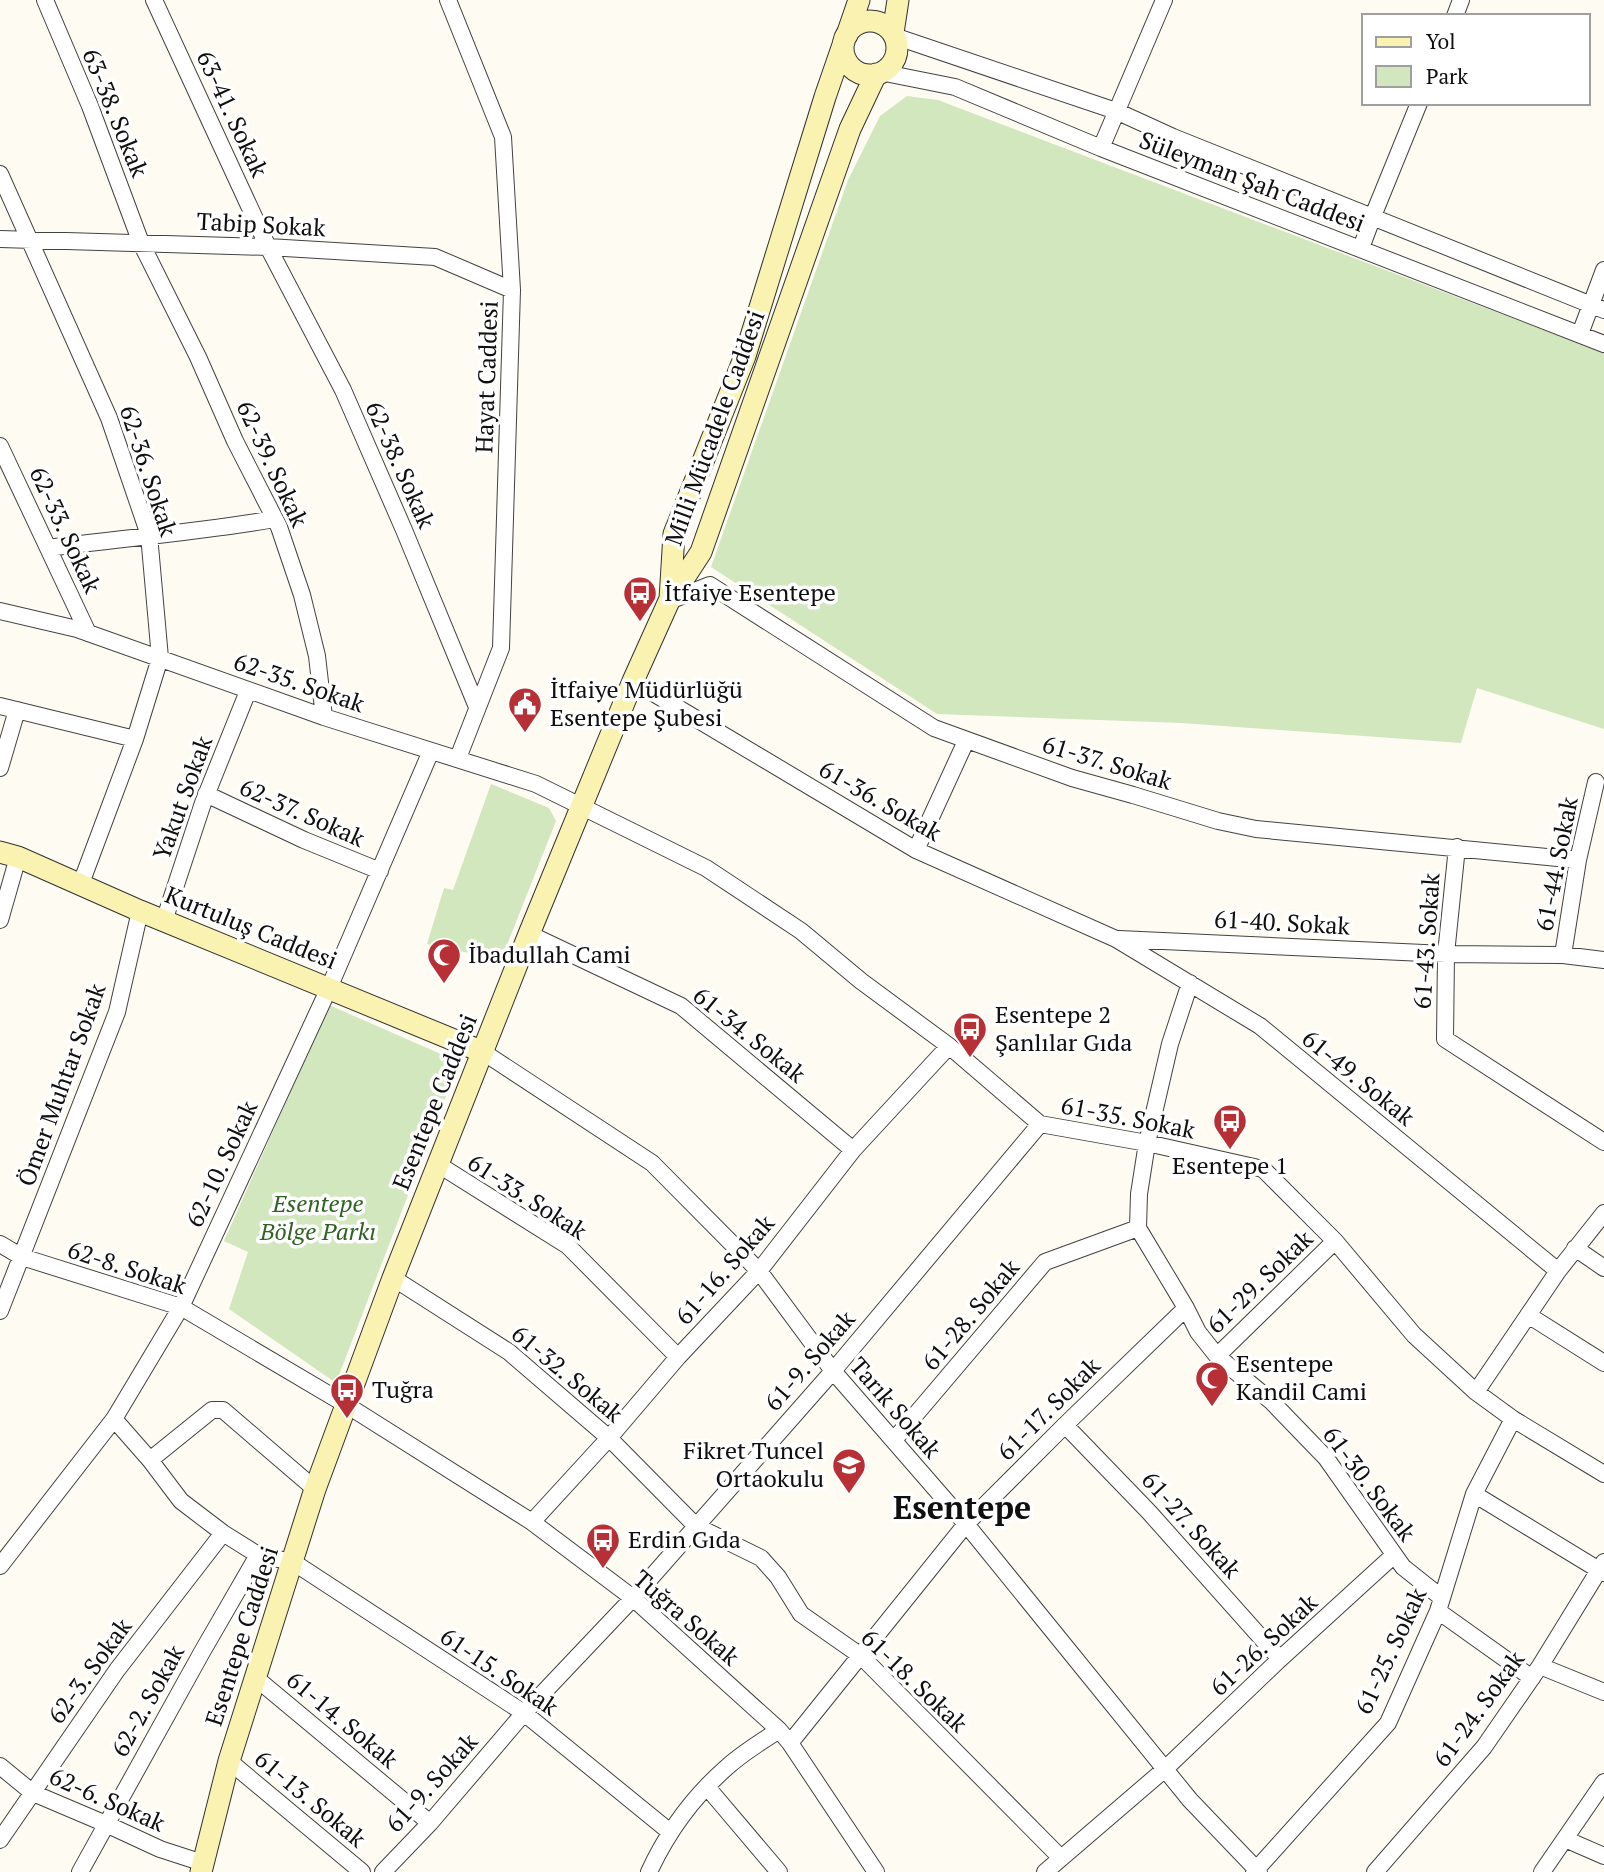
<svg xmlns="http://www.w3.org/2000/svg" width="1604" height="1872" font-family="'PT Serif',serif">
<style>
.green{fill:#d2e7bd}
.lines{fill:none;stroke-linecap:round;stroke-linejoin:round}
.street-casing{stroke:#424242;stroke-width:18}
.secondary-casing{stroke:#313131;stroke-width:23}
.street{stroke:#fff;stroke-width:16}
.secondary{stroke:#f9f2b1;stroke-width:21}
.labels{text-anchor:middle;stroke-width:7;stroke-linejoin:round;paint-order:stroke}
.street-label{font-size:24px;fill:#0f0f0f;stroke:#fff}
.poi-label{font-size:24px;fill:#0f0f0f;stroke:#fff;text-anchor:start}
.park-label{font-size:24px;font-style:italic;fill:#306323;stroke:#fff}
.district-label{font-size:32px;font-weight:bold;fill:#0f0f0f;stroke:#fff}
</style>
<rect width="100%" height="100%" fill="#fefcf2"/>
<path class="green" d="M907,96L938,100L1604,353V729L1477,688L1461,743L1181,723L937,714L711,567L848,180L880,116Z
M491,784L549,808L556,821L501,960L427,944L444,888L453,890Z
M329,1005L459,1062L336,1383L229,1309L248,1252L224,1241Z"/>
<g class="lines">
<g class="street-casing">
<path id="street" d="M45,0L90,106L141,243L198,357L235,441L279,527L302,595L317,656L324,717
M154,0L268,247L343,390L404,530L477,707
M448,0L503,137L512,290L501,648L458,758
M1455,16L1461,0
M894,36L1116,111L1173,137L1604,310
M880,72L955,87L1101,148L1604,344
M1101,148L1164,0
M0,174L109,418L149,535L160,658L135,739L80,886
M0,239L268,247L435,257L512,290
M1361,248L1373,216L1419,103
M1580,334L1604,270
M0,446L88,633
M48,548C124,538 200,532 275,519
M669,601L710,585L934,728L1072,778L1133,795L1218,821L1256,829L1578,860
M0,611L77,629L324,717L536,784L706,868L801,931L861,981L949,1046L1040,1124L1147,1143L1263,1169L1335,1241L1414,1335L1476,1392L1513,1419L1604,1474
M633,681L916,850L1116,939L1260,1026L1558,1271
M0,706L135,739
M0,768L17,710
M206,794L304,840L380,871
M1457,847L1446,954L1445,1039L1604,1142
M916,850L966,741
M0,920L18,857
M164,921L203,803L248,691
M529,934L681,1006L853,1150
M1119,939L1446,954L1563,955L1604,960
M1563,955L1578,860L1596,782
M1190,983L1170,1044L1147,1143L1139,1194L1138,1228L1186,1308L1198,1332L1217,1356L1271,1401L1326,1458L1403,1567L1442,1598
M483,1052L652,1163L759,1271L833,1371L966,1524L1190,1800L1259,1872
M439,1165L568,1246L678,1357
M0,1244L22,1257L181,1307L345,1404L532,1522L633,1598L779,1730L790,1743L876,1872
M1575,1248L1604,1268
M393,1278L509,1352L609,1438L696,1526L761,1558L778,1577L801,1614L861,1656L1061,1858
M0,1311L117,1012L140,911
M1528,1315L1604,1363
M1217,1356L1335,1241
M1476,1392L1558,1271L1604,1213
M114,1419L150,1460L181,1501L223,1533L258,1555L293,1562L524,1713L670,1832
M1065,1425L1149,1512L1280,1659
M894,1440L1045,1262L1138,1228
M150,1460L212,1410H223L315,1489
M1474,1494L1604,1573
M532,1522L609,1438L678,1357L759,1271L853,1150L949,1046
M0,1566L114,1419L181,1307L329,988L431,751
M1438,1611L1532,1678
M1540,1666L1604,1692
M257,1679L430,1823
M790,1743L966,1524L1065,1425L1186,1308
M229,1761L362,1872
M0,1766L33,1793L106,1824L160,1849L203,1863
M707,1787L779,1872
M1565,1839L1604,1856
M0,1840L117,1670L223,1533
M80,1872L202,1652L258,1555
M383,1872L430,1823L524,1713L633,1598L833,1371L1040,1124
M649,1872C667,1833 693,1797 726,1768C742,1753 761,1742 779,1730
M1045,1872L1165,1769L1280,1659L1394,1555
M1254,1872L1388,1723L1438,1611L1474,1494L1513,1419
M1375,1872L1484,1747L1540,1666L1604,1562
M1542,1872L1604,1782"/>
</g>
<g class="secondary-casing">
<path id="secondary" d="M843 48a27 27 0 1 1 54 0a27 27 0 1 1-54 0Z
M893,33L898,0
M847,35L859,0
M670,599L674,534L745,356L825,97L844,42
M0,852L18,857L140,911L483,1052
M201,1872L229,1761L315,1489L393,1278L529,934L633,681L669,601L701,552L850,129L876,74"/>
</g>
<use href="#street" class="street"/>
<use href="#secondary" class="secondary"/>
</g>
<defs>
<g id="bus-pin" transform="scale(1.75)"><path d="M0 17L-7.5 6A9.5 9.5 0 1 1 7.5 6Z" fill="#b63036" stroke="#fff"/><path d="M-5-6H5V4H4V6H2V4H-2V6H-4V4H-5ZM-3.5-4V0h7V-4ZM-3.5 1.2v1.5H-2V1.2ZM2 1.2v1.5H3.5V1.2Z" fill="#fff"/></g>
<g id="civic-pin" transform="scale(1.75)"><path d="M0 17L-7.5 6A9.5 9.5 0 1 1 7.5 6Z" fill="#b63036" stroke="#fff"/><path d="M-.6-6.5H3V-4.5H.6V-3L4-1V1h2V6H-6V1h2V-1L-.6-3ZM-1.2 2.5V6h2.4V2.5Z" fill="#fff"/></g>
<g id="mosque-pin" transform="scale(1.75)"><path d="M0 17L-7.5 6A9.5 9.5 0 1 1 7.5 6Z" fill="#b63036" stroke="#fff"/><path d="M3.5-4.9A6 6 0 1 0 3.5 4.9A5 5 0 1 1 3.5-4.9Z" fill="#fff"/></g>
<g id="school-pin" transform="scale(1.75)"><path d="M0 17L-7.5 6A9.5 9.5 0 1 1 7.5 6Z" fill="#b63036" stroke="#fff"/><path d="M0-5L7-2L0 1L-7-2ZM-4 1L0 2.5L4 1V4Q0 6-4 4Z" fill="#fff"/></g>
</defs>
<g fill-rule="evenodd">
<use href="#bus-pin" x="640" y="593"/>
<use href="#civic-pin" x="525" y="704"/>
<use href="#mosque-pin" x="444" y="955"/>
<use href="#bus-pin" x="970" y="1029"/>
<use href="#bus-pin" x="1230" y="1121"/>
<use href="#mosque-pin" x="1212" y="1378"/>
<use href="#bus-pin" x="347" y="1390"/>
<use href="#school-pin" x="849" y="1465"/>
<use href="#bus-pin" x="603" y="1540"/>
</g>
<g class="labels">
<g class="street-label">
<text transform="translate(115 113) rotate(68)" y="8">63-38. Sokak</text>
<text transform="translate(232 114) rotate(65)" y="8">63-41. Sokak</text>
<text transform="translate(1252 182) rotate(21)" y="8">Süleyman Şah Caddesi</text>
<text transform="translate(261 225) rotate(3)" y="8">Tabip Sokak</text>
<text transform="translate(487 377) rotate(-88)" y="8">Hayat Caddesi</text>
<text transform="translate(715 428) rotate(-70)" y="8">Milli Mücadele Caddesi</text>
<text transform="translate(272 464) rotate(65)" y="8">62-39. Sokak</text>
<text transform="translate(400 465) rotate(66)" y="8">62-38. Sokak</text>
<text transform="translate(148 471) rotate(72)" y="8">62-36. Sokak</text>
<text transform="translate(65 530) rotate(65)" y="8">62-33. Sokak</text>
<text transform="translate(299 683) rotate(19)" y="8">62-35. Sokak</text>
<text transform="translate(1107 763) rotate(17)" y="8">61-37. Sokak</text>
<text transform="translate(183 798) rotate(-70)" y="8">Yakut Sokak</text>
<text transform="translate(880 801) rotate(30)" y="8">61-36. Sokak</text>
<text transform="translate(302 813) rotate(24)" y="8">62-37. Sokak</text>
<text transform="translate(1557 864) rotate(-79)" y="8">61-44. Sokak</text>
<text transform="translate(1282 923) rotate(3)" y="8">61-40. Sokak</text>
<text transform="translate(251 928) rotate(22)" y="8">Kurtuluş Caddesi</text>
<text transform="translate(1427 941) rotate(-86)" y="8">61-43. Sokak</text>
<text transform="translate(749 1035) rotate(39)" y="8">61-34. Sokak</text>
<text transform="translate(1358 1078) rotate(39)" y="8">61-49. Sokak</text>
<text transform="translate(62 1085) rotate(-70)" y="8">Ömer Muhtar Sokak</text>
<text transform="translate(435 1102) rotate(-68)" y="8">Esentepe Caddesi</text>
<text transform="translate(1128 1118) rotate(11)" y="8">61-35. Sokak</text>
<text transform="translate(222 1164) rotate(-65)" y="8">62-10. Sokak</text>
<text transform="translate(527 1197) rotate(33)" y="8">61-33. Sokak</text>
<text transform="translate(127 1268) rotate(18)" y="8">62-8. Sokak</text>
<text transform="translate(725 1270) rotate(-49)" y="8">61-16. Sokak</text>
<text transform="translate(1260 1282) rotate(-44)" y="8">61-29. Sokak</text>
<text transform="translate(971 1315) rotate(-50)" y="8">61-28. Sokak</text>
<text transform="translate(810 1361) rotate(-49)" y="8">61-9. Sokak</text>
<text transform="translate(567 1374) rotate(40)" y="8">61-32. Sokak</text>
<text transform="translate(895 1408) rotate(49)" y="8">Tarık Sokak</text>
<text transform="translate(1049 1409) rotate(-45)" y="8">61-17. Sokak</text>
<text transform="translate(1369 1484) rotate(53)" y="8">61-30. Sokak</text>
<text transform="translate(1191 1525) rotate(48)" y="8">61-27. Sokak</text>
<text transform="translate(686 1618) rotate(41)" y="8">Tuğra Sokak</text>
<text transform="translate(242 1636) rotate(-72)" y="8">Esentepe Caddesi</text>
<text transform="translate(1264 1645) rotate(-43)" y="8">61-26. Sokak</text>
<text transform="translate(1391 1651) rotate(-65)" y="8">61-25. Sokak</text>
<text transform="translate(90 1671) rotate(-54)" y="8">62-3. Sokak</text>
<text transform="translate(499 1672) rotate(34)" y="8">61-15. Sokak</text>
<text transform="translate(914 1681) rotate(44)" y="8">61-18. Sokak</text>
<text transform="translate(148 1701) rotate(-61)" y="8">62-2. Sokak</text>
<text transform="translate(1479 1709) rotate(-54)" y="8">61-24. Sokak</text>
<text transform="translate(342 1720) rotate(40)" y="8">61-14. Sokak</text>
<text transform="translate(432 1783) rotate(-48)" y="8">61-9. Sokak</text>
<text transform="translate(310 1799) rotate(40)" y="8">61-13. Sokak</text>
<text transform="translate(107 1800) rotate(24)" y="8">62-6. Sokak</text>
</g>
<g class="poi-label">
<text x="664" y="601">İtfaiye Esentepe</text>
<text x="550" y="698">İtfaiye Müdürlüğü<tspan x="550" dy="28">Esentepe Şubesi</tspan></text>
<text x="468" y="963">İbadullah Cami</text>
<text x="995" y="1023">Esentepe 2<tspan x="995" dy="28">Şanlılar Gıda</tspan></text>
<text x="1230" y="1174" text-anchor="middle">Esentepe 1</text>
<text x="1236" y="1372">Esentepe<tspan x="1236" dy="28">Kandil Cami</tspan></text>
<text x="372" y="1398">Tuğra</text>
<text x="824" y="1459" text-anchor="end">Fikret Tuncel<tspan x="824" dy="28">Ortaokulu</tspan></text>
<text x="628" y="1548">Erdin Gıda</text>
</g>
<g class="park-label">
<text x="318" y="1212">Esentepe<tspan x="318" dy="28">Bölge Parkı</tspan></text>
</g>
<g class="district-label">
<text x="962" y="1519">Esentepe</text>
</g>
</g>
<rect x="1362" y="14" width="228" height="91" fill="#ffffff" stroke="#9f9f9f" stroke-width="2"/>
<rect x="1376" y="37" width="35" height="10" fill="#f9f2b1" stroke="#9f9f9f" stroke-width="2"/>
<text x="1426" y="49" font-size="21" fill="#0f0f0f">Yol</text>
<rect x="1376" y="66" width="35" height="21" fill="#d2e7bd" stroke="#9f9f9f" stroke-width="2"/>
<text x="1426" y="84" font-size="21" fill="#0f0f0f">Park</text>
</svg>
